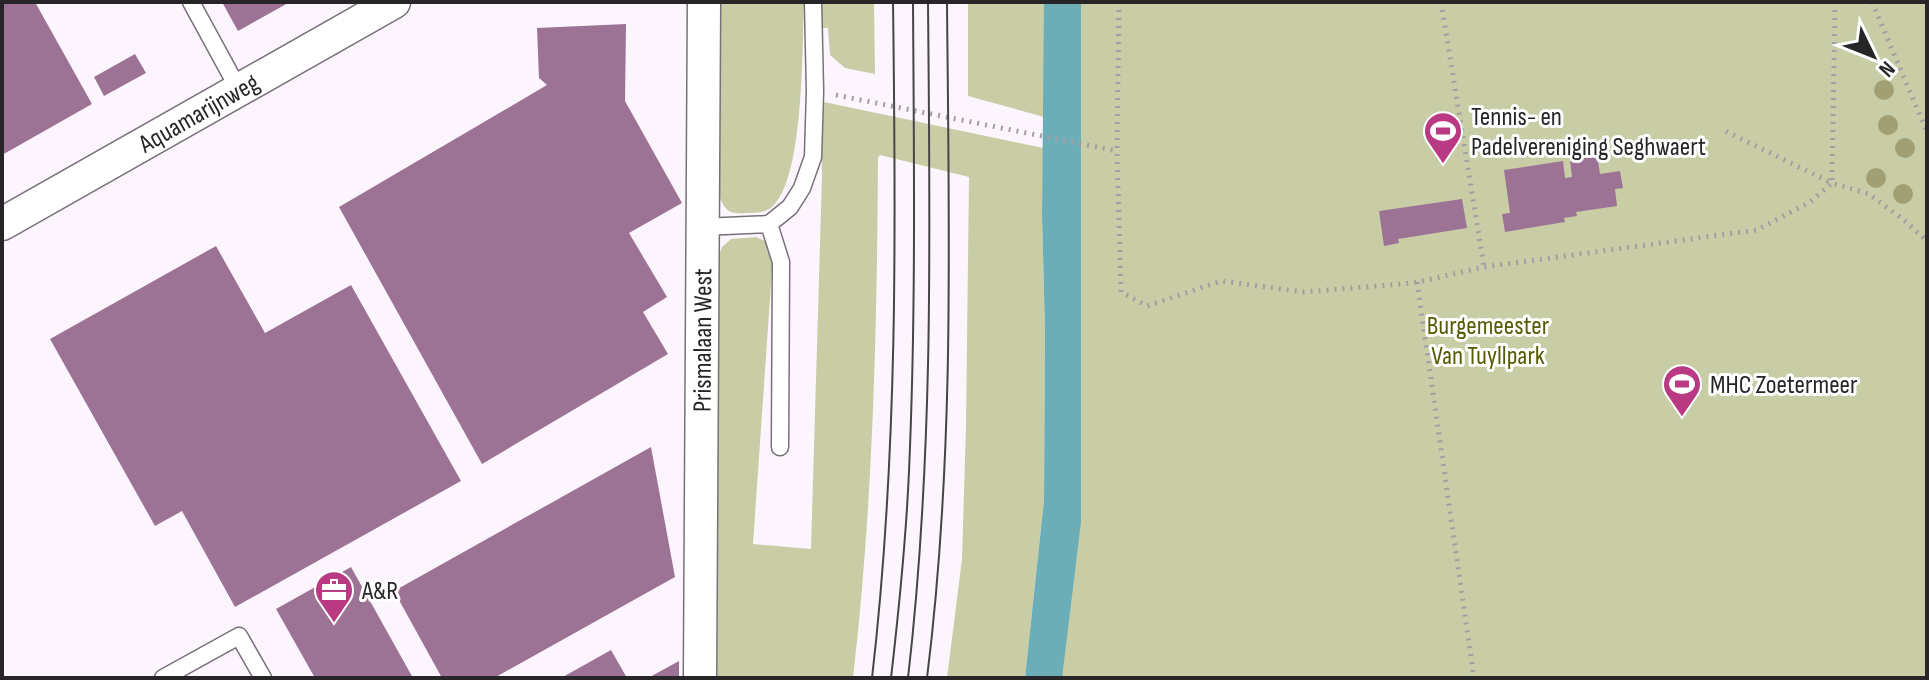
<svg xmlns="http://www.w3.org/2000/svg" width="1929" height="680" font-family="'Sofia Sans Condensed',sans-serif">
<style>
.green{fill:#c8cda6}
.water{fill:#6baeb8}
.building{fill:#9d7395}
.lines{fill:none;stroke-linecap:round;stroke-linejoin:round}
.lane-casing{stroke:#787179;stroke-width:19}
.street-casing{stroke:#787179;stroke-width:35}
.path{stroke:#a49ea4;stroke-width:5;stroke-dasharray:2 6;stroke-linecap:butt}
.lane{stroke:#fff;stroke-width:16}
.street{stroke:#fff;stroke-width:32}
.tram{stroke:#484448;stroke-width:2}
.tree{fill:#a1a074}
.labels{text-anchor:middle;stroke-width:6;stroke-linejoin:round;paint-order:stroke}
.street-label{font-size:26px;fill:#282528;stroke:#fff}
.poi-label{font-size:26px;fill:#282528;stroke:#fff;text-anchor:start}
.park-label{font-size:26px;fill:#565b03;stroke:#fff}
</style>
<rect width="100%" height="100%" fill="#fdf5fd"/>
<path class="green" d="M718,2H804C802,49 804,170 775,204C767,213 757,213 747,213C729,214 726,212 719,196Z
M821,2H874L875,74L845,68L830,55L828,28H821Z
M968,2H1044V117L968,96Z
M1056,2H1927V678H1049Z
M824,102L1043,148L1042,215L1045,331L1044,500L1025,678H947L962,559L966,426L969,177L880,155L878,158C877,332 873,506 853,678H717L718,258L722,247L731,239L756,237L765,241L773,255L753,544L811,549L822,176L821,107Z"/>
<path class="water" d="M1044,2H1081V522L1062,678H1025L1044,500L1045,331L1042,215Z"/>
<path class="building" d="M2,2H35L92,104L2,155Z
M222,2H290L238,31Z
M626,24L625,101L682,203L629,233L667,297L643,312L668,354L482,464L339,207L547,85L539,78L537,28Z
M135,54L146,73L104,96L94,77Z
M1596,148L1600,174L1620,171L1623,188L1615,189L1617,206L1576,212L1577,216L1564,218L1565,222L1505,232L1502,214L1510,213L1504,170L1563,161L1565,178L1572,177L1569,152Z
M1462,199L1467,228L1398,239L1399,243L1384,246L1379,211Z
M216,246L265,333L351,285L461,481L235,607L182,511L155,526L50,339Z
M651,447L675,577L494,678H442L394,591Z
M351,567L413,678H315L276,609Z
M611,650L627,678H561Z
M679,661V678H648Z"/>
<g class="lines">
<g class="lane-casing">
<path id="lane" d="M191,2L239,90
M769,224L781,262L780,447
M703,227L769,224L790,207L802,188L813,157L815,91L813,2
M163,678L239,636L263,678"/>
</g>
<g class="street-casing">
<g id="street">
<path id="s1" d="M2,224L394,2"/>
<path id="s2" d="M700,678L704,2"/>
</g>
</g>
<path class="path" d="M1119,2L1117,151L1121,292L1147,306L1221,281L1304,292L1413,283L1484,267L1757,230L1810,202L1832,183L1725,131
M1441,2L1484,267
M1835,2L1832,183L1869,194L1905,221L1927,241
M1872,2L1927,132
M836,95L1117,151
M1417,282L1474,678"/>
<use href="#lane" class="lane"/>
<use href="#street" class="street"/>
<path class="tram" d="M872,678C898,454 896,227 893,2
M891,678C899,609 906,541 909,471C916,315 914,158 913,2
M908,678C934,453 930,228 928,2
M927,678C955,454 949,228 947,2"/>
</g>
<g class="tree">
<circle cx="1884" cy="90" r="10"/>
<circle cx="1888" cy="125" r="10"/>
<circle cx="1905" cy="148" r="10"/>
<circle cx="1876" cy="178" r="10"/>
<circle cx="1903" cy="194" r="10"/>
</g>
<defs>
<g id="stadium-pin" transform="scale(2)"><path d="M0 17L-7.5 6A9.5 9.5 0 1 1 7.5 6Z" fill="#ba3983" stroke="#fff"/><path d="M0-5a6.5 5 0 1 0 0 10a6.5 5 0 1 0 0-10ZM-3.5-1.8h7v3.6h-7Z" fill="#fff"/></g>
<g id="office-pin" transform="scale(2)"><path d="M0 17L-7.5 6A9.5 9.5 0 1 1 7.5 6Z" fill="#ba3983" stroke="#fff"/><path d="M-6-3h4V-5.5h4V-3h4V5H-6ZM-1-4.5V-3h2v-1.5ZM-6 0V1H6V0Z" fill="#fff"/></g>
</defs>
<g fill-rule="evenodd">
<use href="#stadium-pin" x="1443" y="131"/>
<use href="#stadium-pin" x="1682" y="384"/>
<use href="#office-pin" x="334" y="590"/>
</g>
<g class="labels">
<g class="street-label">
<text dy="9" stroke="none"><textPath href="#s1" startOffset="226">Aquamarijnweg</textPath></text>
<text dy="9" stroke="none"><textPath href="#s2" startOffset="338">Prismalaan West</textPath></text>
</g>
<g class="poi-label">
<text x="1471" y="125">Tennis- en<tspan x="1471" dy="30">Padelvereniging Seghwaert</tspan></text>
<text x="1710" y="393">MHC Zoetermeer</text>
<text x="362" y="599">A&amp;R</text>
</g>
<g class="park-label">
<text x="1488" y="334">Burgemeester<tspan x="1488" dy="30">Van Tuyllpark</tspan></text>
</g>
</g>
<rect width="1929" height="680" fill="none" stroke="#282528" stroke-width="8"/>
<g transform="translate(1873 56) rotate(133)" stroke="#ffffff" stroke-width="6" paint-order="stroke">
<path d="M0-6L14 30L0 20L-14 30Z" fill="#282528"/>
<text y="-12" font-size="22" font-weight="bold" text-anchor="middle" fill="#282528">N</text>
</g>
</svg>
